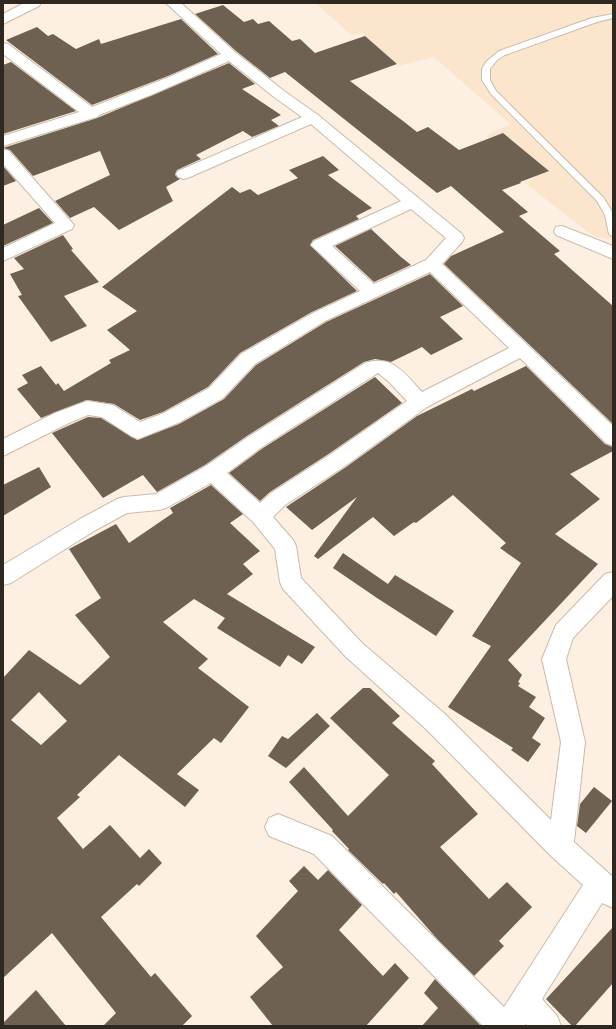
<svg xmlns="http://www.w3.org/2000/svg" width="616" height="1029" font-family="Lora,serif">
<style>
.built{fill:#fbe5cc}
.building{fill:#6f6151;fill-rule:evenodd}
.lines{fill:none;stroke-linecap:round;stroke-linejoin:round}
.service-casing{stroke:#cbbba9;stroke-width:2}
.minor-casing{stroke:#cbbba9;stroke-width:2}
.service{fill:#fff;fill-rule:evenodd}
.minor{fill:#fff;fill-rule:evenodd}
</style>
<rect width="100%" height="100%" fill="#fdefe1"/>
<path class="built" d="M316,3H613V240L597,237L588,232L525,183L535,178L486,136L510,124L434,57L399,66L362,33L351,35Z"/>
<path class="building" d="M223,5L244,22L253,19L258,24L269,21L292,41L300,39L315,53L365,36L397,64L350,81L403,121L417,132L428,127L459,150L503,133L549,171L520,182L521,183L502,190L528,212L519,216L560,251L554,254L613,306V424L444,264L451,256L504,232L451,186L437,193L285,72L270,78L236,51L195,14Z
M181,19L218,54L168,76L92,105L6,40L37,27L48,36L53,34L76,49L99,39L101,44Z
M11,62L76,111L3,134V65Z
M229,63L255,84L242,89L281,115L271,120L279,126L252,137L243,131L196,155L201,159L177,170L175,175L180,179L166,187L173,201L119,230L94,207L70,218L55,201L110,175L100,151L33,176L10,150L3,148L97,118Z
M323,156L339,170L328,175L372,208L356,216L359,219L313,240L310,245L357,291L312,312L240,353L208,387L163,412L140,420L114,404L87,400L41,418L17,389L28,383L22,375L41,366L56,385L58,383L64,391L111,363L109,360L130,350L107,330L137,311L102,287L232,187L240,193L250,189L258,195L298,178L289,170Z
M3,166L16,181L3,186Z
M39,208L53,223L3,246V225Z
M371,229L401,257L411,265L374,282L335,246Z
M63,235L73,249L71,250L99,282L64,296L87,326L51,342L18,296L22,295L10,274L24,269L14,258Z
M430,274L463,306L440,317L463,339L431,355L422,347L391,362L375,359L364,362L247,436L205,465L157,492L143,475L103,498L52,433L88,417L101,418L137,440L179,424L224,399L256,365L326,322Z
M526,366L605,444L613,447V451L570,474L600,499L555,534L598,564L508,660L522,675L518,682L520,683L518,686L536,697L529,707L545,718L532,738L541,744L528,762L511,750L513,748L448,707L491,646L472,636L521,563L500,548L506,543L453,495L416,523L414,522L394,536L373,517L318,559L314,556L357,497L312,530L286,507L346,467L417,416L472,389L474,391Z
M375,377L402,403L330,453L270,492L260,501L229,473L263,448Z
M39,467L51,487L3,516V485Z
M211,485L243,514L230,523L260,551L243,564L253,574L227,594L315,647L302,664L288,655L280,667L217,628L225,618L194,599L163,622L208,659L198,668L249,707L221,743L214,738L177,774L199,790L185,807L119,755L77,795L80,797L57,818L83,849L110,825L140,858L149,849L162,863L139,886L137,884L101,917L151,977L155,973L192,1016L182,1026H103L116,1013L52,933L3,978V678L29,650L80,685L110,657L75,615L101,598L69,549L116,524L129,543L173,513L170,508ZM39,692L67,721L41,745L11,720Z
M343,553L388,584L395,575L454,611L436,636L377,598L333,568Z
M363,688H370L400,716L392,723L435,761L432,764L478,814L440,847L489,899L507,882L532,907L499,941L504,946L474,976L438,940L396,892L394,894L384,883L383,884L348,850L349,849L332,831L333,830L289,782L304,767L348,816L389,775L330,718Z
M317,713L330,726L286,768L268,756L282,736L288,739Z
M594,787L612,801L586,833L577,826L580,804Z
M304,866L318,880L328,870L362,905L339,930L383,976L395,963L409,978L366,1026H273L250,997L283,967L256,936L298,891L289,881Z
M613,927V983L575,1026H572L546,999Z
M435,979L481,1026H422L438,1008L424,993Z
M36,990L66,1026H3V1023Z"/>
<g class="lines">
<g class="service-casing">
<path id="service" d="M613,14V18L597,22L505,55L497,60L490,69V80L496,91L603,197L613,213V237L609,234L605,215L597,201L491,94L482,80V69L486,62L499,51L592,18Z"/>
</g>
<g class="minor-casing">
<path id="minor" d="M24,3H41L39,6L3,24V14Z
M166,3H181L235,52L284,91L318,115L462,234L464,238L462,242L442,264L613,426V446L606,443L520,358L427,407L345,466L285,505L273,517L293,540L296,546L301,578L362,643L445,714L551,820L561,742L542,659L556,625L605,574L613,572V596L573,638L566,659L585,742L574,842L613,877V908L602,903L542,999L557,1016L561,1026H528L526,1024L524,1026H483L314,854L269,836L265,827L269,818L278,814L332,836L504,1007L583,885L551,856L427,730L346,657L283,589L280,582L275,549L253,522L211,483L166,508L159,510L127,513L94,531L11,583L3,585V565L80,519L117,499L124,497L156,494L206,466L248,437L365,363C393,354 405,374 422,392L509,348L430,272L325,321L255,364L223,398L178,423L138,439L131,436L102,417L88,415L69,423L3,456V439L55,413L87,401L113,405L140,422L164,413L209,388L241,354L313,313L360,291L311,245L314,241L401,201L311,124L190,177L184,179L178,177L176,174L178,171L302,117L274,97L229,61L151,95L99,115L97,117L3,146V136L79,112L3,54V43L8,44L92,107L169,77L221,54ZM411,209L446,238L426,260L374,284L332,246ZM378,373L389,382L407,401L331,454L271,493L260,503L227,473L262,447Z
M3,149L9,151L74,225L72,229L3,261V248L55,223L3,164Z
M562,226L613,246V259L556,235L554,231L556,227Z"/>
</g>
<use href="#service" class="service"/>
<use href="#minor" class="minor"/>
</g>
<rect width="616" height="1029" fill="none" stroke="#2e2821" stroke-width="8"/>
</svg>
